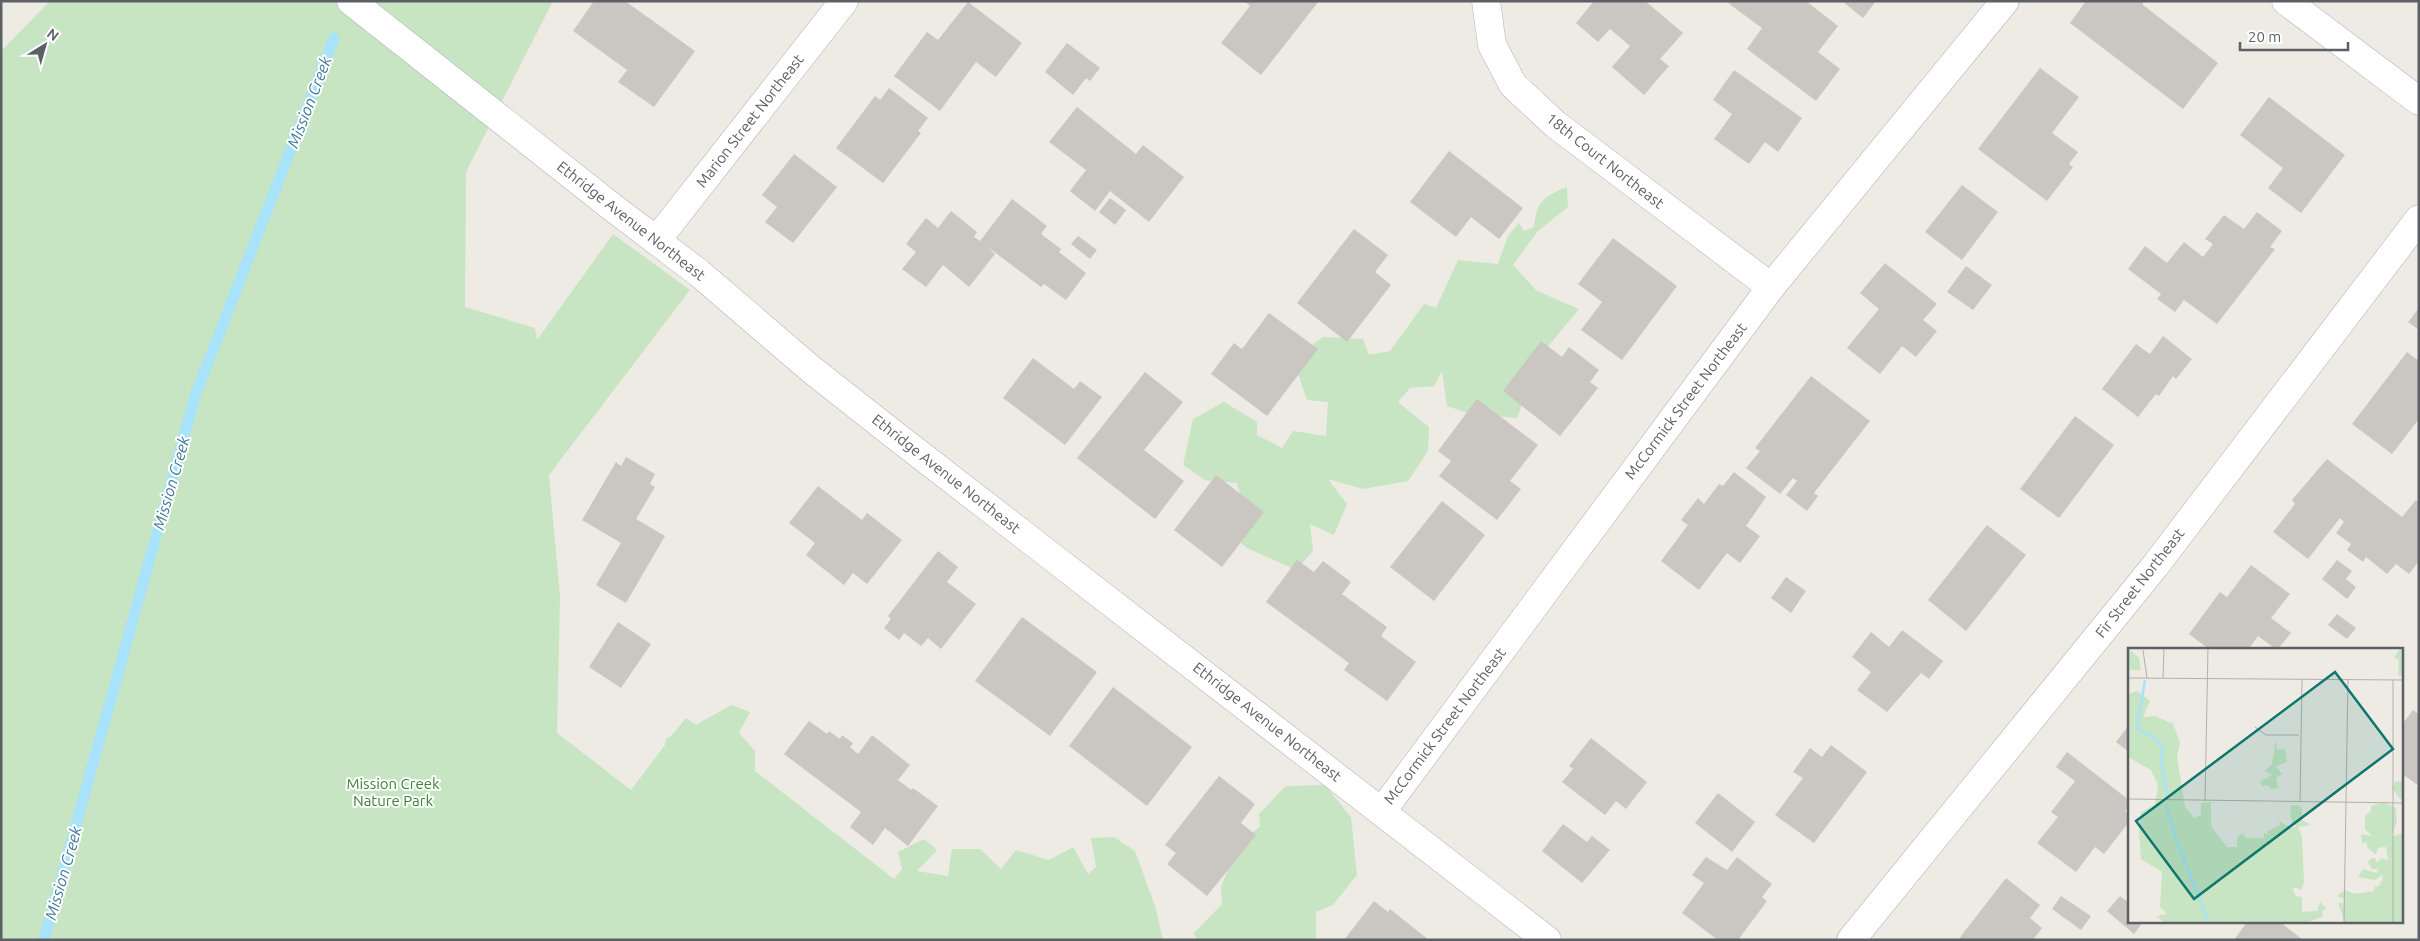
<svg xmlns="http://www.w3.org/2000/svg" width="2420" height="941" font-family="Ubuntu,sans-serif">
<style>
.green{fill:#c7e5c2}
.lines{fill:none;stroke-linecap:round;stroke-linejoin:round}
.stream{stroke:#a8e3fb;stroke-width:11}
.building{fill:#cac6c2}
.street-casing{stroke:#b0b3b7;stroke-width:29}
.street{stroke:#fff;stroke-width:28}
.labels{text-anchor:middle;stroke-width:4;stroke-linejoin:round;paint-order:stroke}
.street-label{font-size:15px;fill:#5d6165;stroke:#fff}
.park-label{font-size:15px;fill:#3f8138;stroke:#fff}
.water-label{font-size:16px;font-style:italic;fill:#3f799c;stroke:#fff}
.inset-river{fill:none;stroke:#a8e3fb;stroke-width:2.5}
.inset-road{fill:none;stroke:#b0b0ae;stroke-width:1}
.view{fill:#0f766e;fill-opacity:0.15;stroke:#0f766e;stroke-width:2.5}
.inset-edge{fill:none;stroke:#5d6165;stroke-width:2.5}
</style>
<rect width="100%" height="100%" fill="#eeebe5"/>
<path class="green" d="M50,1H553L466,172L465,307L535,328L537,340L613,234L690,290L549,475L560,596L557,733L631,790L665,745L666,739L671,736L686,718L696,725L731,705L750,712L739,733L755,751V771L894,879L902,869L898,852L924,839L937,850L917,871L948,876L952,849H980L1001,869L1016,850L1049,860L1073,847L1088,874L1096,867L1091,838L1114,837L1135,851L1156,909L1163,940H1V51Z
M1567,187L1568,207L1538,231L1513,265L1537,291L1579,309L1540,356L1517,418L1471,414L1447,406L1442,371L1434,386L1410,388L1398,402L1429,427L1428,451L1408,481L1363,489L1328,479L1347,504L1334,535L1310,524L1313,551L1296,570L1247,548L1234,537L1245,515L1237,483L1205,480L1183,465L1193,419L1224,402L1257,422V435L1282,448L1293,431L1326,436L1328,402L1307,400L1293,359L1323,337L1363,339L1369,355L1390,351L1424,304L1436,308L1458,260L1498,264L1508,236L1519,223L1524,231L1534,227C1537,201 1543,197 1567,187Z
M1325,785L1351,817L1357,875L1333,905L1316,912V938L1313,940H1198L1193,934L1222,904L1221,887L1239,841L1260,827L1259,814L1286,786Z"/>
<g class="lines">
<path class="stream" d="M44,940L195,396L334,38"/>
</g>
<path class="building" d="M594,1H625L695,51L654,107L618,82L627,70L573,31Z
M1244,1H1319L1261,75L1221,43L1250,6Z
M1594,1H1645L1683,33L1660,59L1669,66L1644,95L1612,67L1630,46L1610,29L1598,42L1576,23Z
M1730,1H1806L1838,26L1818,52L1840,69L1816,101L1747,49L1762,28L1728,3Z
M1842,1H1876L1863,18Z
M2086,1H2143V5L2218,63L2183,109L2070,23Z
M968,2L1022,43L996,77L976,62L940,111L894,76L927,32L938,40Z
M1067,43L1100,68L1090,81L1086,78L1073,95L1045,72Z
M2040,68L2079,97L2052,133L2078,152L2069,164L2073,167L2047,201L1978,149Z
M1734,70L1802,118L1778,152L1765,142L1749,164L1714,139L1732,114L1713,100Z
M889,88L928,118L918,131L921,133L883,183L836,148L875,96L880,100Z
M2269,97L2345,155L2301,213L2268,188L2283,168L2240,135Z
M1077,107L1136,154L1143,145L1184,177L1149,222L1110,191L1095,211L1070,191L1086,170L1049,142Z
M1449,151L1523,208L1499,239L1471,217L1456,237L1410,202Z
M794,154L837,187L793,243L765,222L777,207L762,195Z
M1962,185L1998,212L1962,260L1925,232Z
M1110,198L1126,210L1115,225L1099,212Z
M1012,199L1047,226L1041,234L1061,249L1059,252L1086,273L1066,300L1044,284L1041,287L985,245L995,254L969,287L943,265L926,287L902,269L916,252L906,244L926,218L938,228L951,211L977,232L974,237L980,241Z
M2257,212L2282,231L2270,247L2275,249L2217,324L2184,300L2175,312L2157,299L2161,294L2128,269L2145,246L2167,263L2184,242L2203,257L2213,244L2205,239L2224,215L2244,229Z
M1354,229L1388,255L1375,272L1391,285L1347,342L1297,303Z
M1078,236L1097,250L1090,259L1071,244Z
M1613,238L1677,286L1622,360L1581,330L1602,302L1578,284Z
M1885,263L1937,304L1923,320L1937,331L1916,357L1902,346L1880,374L1847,348L1879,309L1860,293Z
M1966,266L1992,285L1973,310L1947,292Z
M2419,308V330L2408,322Z
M1269,313L1318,349L1267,416L1211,374L1234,343L1242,349Z
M2163,336L2192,359L2176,379L2173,376L2159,396L2156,394L2138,417L2102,389L2136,344L2150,354Z
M1541,341L1562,357L1569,347L1599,370L1590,382L1598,388L1560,436L1503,391Z
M2407,352L2419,361V419L2392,454L2352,424Z
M1033,358L1074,389L1080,381L1102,397L1065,445L1003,398Z
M1145,372L1183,402L1144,450L1184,481L1155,519L1077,458Z
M1811,376L1870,421L1814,493L1818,496L1807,511L1786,495L1797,481L1793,478L1780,494L1746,468L1760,451L1755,448Z
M1477,399L1538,445L1510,481L1521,489L1497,520L1439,476L1451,461L1438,451Z
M2075,416L2114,445L2059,518L2020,489Z
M626,457L655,474L650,484L655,487L636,519L665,536L626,603L596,585L621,543L582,520L616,462L621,466Z
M2327,459L2402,517L2416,500L2419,503V561L2409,574L2396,564L2387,574L2366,557L2363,562L2347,550L2351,544L2336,533L2344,522L2340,518L2308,559L2273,532L2295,504L2292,500Z
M1734,472L1766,497L1746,526L1760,536L1740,563L1727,553L1699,590L1661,561L1688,525L1681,520L1698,498L1704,504L1719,484L1723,486Z
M1216,475L1264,512L1222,567L1174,530Z
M818,486L862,520L867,513L902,540L867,584L853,573L844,585L806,555L815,543L789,523Z
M1442,501L1485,535L1434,601L1390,567Z
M1987,525L2026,555L1966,631L1928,600Z
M938,551L958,567L947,582L976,604L941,649L928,638L921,646L904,633L899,640L884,628L891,619L888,616Z
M1297,560L1314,572L1323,561L1351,582L1342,594L1387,627L1381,636L1416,662L1387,701L1344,670L1349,663L1266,602Z
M2337,560L2352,571L2346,579L2356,587L2347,599L2322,579Z
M2251,565L2290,594L2271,618L2291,633L2277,650L2258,636L2248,650H2210L2189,634L2220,592L2227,597Z
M1786,577L1806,591L1791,613L1771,598Z
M2337,614L2356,628L2347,639L2328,625Z
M1022,617L1097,672L1050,736L975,681Z
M618,622L651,644L621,688L589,667Z
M1902,630L1943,661L1929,679L1921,673L1887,712L1857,690L1871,672L1852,657L1871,632L1889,647Z
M1113,687L1192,747L1147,806L1069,746Z
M2413,710L2419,714V786L2405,776L2401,780V726Z
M809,721L827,734L829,731L840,739L842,735L853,743L850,747L858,754L872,735L910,765L898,780L911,790L913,788L938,806L908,846L885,828L873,845L850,827L861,812L784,754Z
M2129,725V752L2116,742Z
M1591,738L1647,782L1626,809L1616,801L1605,815L1562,782L1573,769L1569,766Z
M1831,745L1867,772L1814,843L1775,815L1803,778L1793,772L1810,748L1822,757Z
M2067,752L2129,800V806L2125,811L2129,814V822L2104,854L2095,847L2076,872L2037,843L2058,817L2051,812L2075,781L2056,767Z
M1219,776L1255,804L1241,823L1256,835L1207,896L1167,864L1176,853L1165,845Z
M1718,793L1755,822L1732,852L1695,823Z
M1563,824L1587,842L1592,836L1610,850L1582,883L1542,851Z
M1706,857L1727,870L1737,857L1772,884L1762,897L1767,901L1738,940H1718L1682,913L1704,883L1692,875Z
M2006,878L2040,905L2030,918L2042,928L2033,940H1958Z
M2061,896L2091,916L2081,930L2052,909Z
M2120,896L2129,903V922H2143L2134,934L2107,911Z
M1374,901L1388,912L1390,909L1429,940H1344Z
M2247,922H2280L2303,940H2234Z"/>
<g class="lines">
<g class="street-casing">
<path id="street" d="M351,1L612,207L699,273L812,370L892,433L1547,940
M1486,1L1492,45L1513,85L1555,124L1771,287
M2286,1L2419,101
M656,241L844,1
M1382,811L1771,287L2005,1
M1851,940L2155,566L2419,219"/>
</g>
<use href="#street" class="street"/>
</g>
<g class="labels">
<g class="street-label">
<text transform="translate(750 121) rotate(-52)" y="5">Marion Street Northeast</text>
<text transform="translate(1605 161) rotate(38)" y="5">18th Court Northeast</text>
<text transform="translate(631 221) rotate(38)" y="5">Ethridge Avenue Northeast</text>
<text transform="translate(1686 401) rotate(-53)" y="5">McCormick Street Northeast</text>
<text transform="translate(946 474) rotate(38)" y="5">Ethridge Avenue Northeast</text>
<text transform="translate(2140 583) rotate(-52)" y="5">Fir Street Northeast</text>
<text transform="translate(1267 722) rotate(38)" y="5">Ethridge Avenue Northeast</text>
<text transform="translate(1445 726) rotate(-53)" y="5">McCormick Street Northeast</text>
</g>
<g class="park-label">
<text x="393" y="789">Mission Creek<tspan x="393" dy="17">Nature Park</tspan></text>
</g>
<g class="water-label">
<text transform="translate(309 102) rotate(-69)" y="6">Mission Creek</text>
<text transform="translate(171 483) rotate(-74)" y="6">Mission Creek</text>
<text transform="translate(63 873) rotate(-74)" y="6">Mission Creek</text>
</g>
</g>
<g transform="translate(2128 648)">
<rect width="275" height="275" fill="#eeebe5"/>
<path d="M0,0L11,10L13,22H0ZM273,0H275V29L270,27L271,13L266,9ZM9,43L22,53L15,69L27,68L45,76L52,94L49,109L57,159L66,170L73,167V155L83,154V178L99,199H109V190L114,185L118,190H136V185L140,187L139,184L152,177L151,173L163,180L169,178L164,176L162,158L170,157L174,161V172L183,177L170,179L174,188L176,234L173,242L166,239L165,242L168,248L174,249V264L189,263L192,254L199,261L195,262L194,269L177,275H37L28,268L39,266L32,259L34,224L13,211L11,184L13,164L27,157L30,137L23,122L0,109V46ZM148,92L149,102L157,101L159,114L148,118L154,126L148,130L150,140L143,141L140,137L134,138L132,134L144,127L137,123L144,116ZM275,132V151H272L264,140L267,134ZM255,154L268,160L269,173L263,189L275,185V275H217L210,255H214V260L216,251L209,248L217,242L226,246L246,243L247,238L250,239L255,231L254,227L247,232L230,229L235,221L249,225L250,221H244L240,214L242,211L247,210L249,215L253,210L260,212L258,199L250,200L248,207L239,199V194L234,196L233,186L244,188L237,181V168L243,163V158Z" fill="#c7e5c2"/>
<path class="inset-river" d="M17,32L9,81L25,89L35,100L33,112L39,146M38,156L49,194L81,275"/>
<path class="inset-road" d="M15,2L19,30M0,30L275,32M35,30L36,0M127,79L138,87H171M0,151L275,155M77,153L80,0M172,154L174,32M216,275L220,32M265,275V32"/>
<path class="view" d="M207,24L265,101L66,251L8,173Z"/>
<rect width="275" height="275" class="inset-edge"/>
</g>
<rect width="2420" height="941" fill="none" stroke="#5d6165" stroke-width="5"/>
<g transform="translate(45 45) rotate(37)" stroke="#ffffff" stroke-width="4" paint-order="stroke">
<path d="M0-4L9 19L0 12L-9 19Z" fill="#5d6165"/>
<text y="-8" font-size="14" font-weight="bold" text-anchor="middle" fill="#5d6165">N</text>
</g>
<path d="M2240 42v8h108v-8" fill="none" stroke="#5d6165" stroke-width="2.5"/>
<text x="2248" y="42" font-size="15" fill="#5d6165" stroke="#ffffff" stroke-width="4" paint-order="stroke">20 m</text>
</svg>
